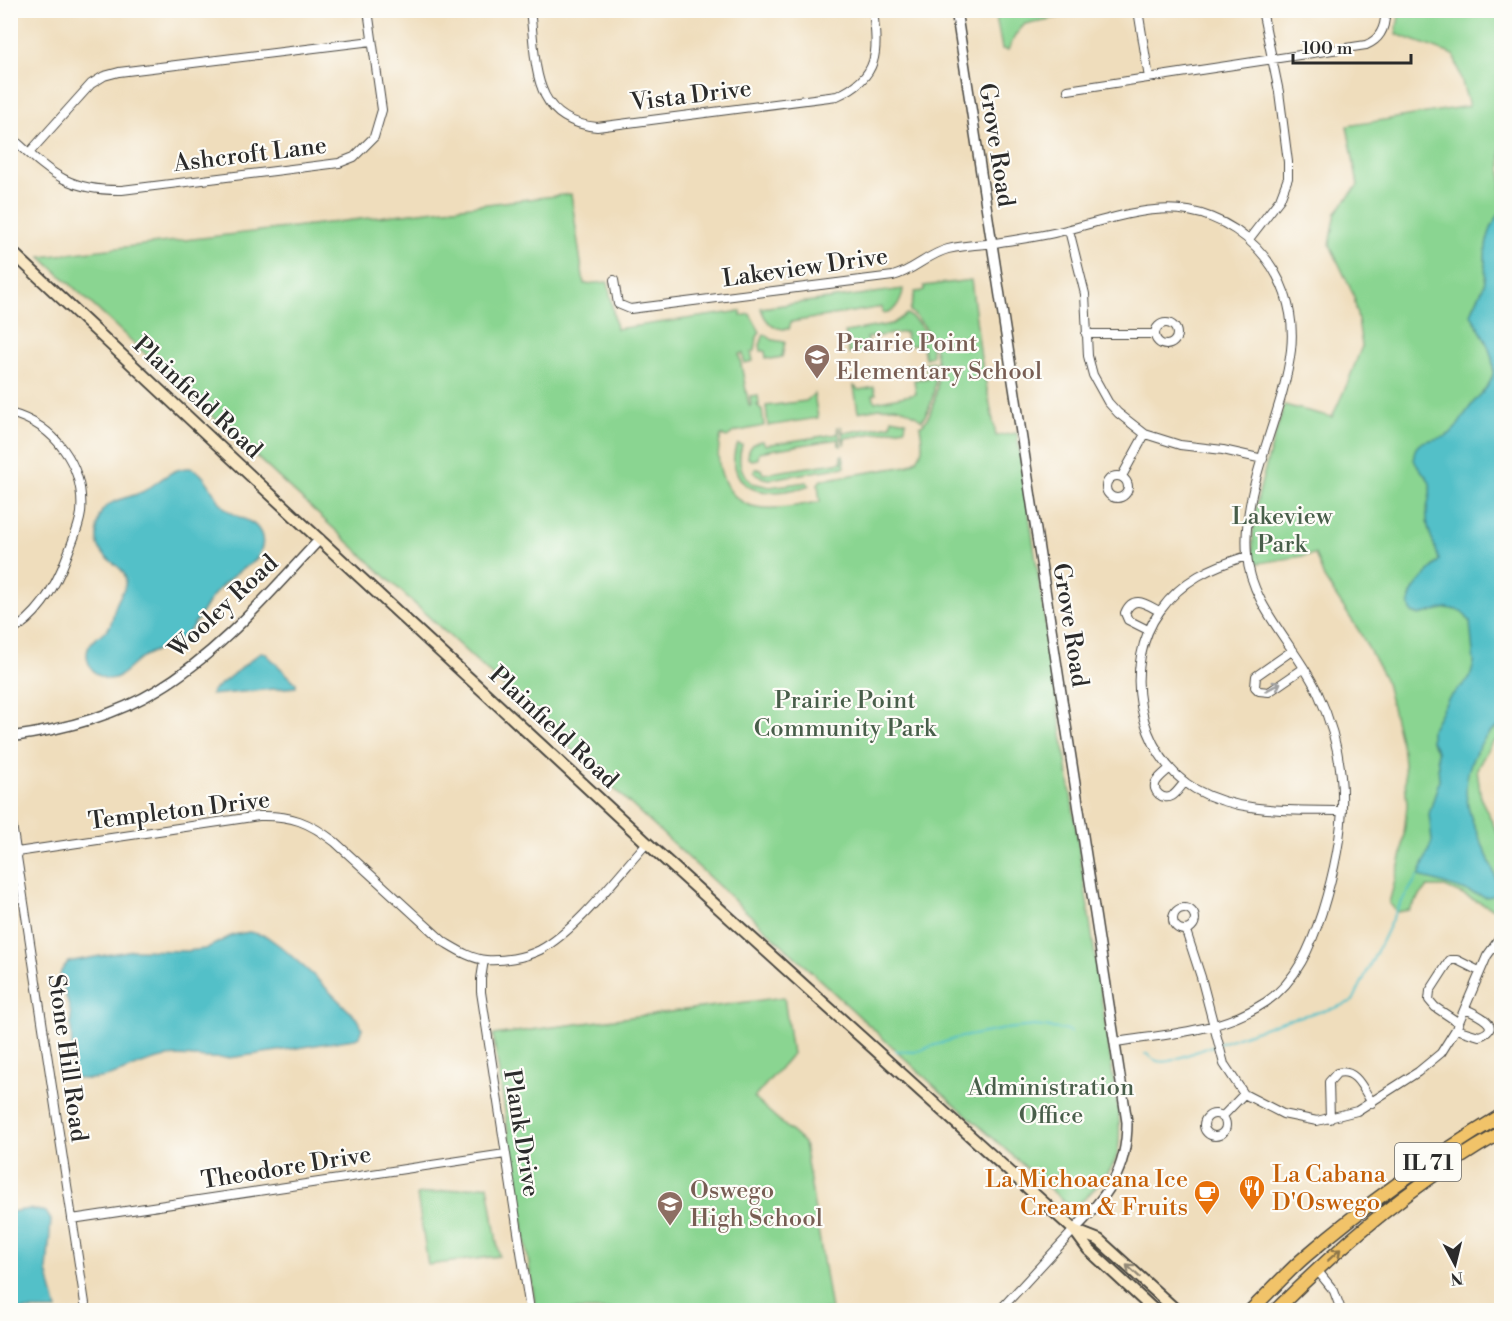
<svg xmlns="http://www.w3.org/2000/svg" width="1512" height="1321" font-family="'Libre Bodoni',serif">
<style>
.green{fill:#8ad591;stroke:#5a805e;stroke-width:1.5}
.water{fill:#52c0c8;stroke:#3e767a;stroke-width:1.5}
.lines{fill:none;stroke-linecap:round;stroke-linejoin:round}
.stream{stroke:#52c0c8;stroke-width:2}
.minor-casing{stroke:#484641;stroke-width:10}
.tertiary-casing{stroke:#484641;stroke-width:12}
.secondary-casing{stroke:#484641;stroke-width:14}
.primary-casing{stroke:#484641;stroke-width:15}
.minor{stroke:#fff;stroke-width:8}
.tertiary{stroke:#fff;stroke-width:9}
.secondary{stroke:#f9e7c3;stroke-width:10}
.primary{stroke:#f1c369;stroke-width:12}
.oneway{stroke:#a0a0a0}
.oneway2{stroke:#8e774a}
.oneway3{stroke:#928977}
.labels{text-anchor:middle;stroke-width:4.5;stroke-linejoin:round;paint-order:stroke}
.shield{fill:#fdfcf7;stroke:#6a6a68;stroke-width:1.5}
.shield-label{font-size:22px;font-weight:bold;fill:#2b2b2b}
.street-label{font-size:24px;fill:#2b2b2b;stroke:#fdfcf7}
.education-label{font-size:24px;fill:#785e54;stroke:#fdfcf7;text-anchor:start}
.park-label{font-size:24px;fill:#485e4a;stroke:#fdfcf7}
.food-label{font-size:24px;fill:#c56008;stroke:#fdfcf7;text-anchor:start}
</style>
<rect width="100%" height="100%" fill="#fdfcf7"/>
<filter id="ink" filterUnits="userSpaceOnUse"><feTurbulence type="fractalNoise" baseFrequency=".0167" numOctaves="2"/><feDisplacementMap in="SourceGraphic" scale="12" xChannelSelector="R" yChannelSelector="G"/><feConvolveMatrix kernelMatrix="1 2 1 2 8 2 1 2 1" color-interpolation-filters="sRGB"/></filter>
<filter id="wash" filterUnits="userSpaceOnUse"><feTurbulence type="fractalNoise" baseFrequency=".008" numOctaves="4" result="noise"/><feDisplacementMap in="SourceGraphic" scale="24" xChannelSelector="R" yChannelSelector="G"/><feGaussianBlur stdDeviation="1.35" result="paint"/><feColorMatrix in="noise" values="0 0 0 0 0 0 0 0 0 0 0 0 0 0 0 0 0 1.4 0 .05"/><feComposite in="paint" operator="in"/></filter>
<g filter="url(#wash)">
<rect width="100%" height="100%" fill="#efddbc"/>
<path class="green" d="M995,11V10L1074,11L1069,15L1025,24L1016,34L1008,50L1002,49Z
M1398,11H1501L1502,736L1491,744L1477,769L1481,799L1501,840V912L1445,887H1427L1409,910L1397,912L1389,903L1402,854L1407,805L1403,752L1385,679L1359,631L1324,578L1315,554L1254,564C1247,511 1270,456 1284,405L1332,417L1348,382L1362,346L1354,296L1330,245L1336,212L1358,185L1347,126L1469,106L1454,55L1396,34L1399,16Z
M571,194L584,284L608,282L616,329L741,311V316L750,314L760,332L757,337L755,351L751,352L753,361L744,363L743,353L739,354L749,406H751L750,396L758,395L759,405H757L762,410L764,426L734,432L727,437L721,435C712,468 727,506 764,508C783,510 802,504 820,502L818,484L821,480L907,466C926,457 923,444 920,426C928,421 931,411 934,402C943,368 937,334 910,311L915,292L924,291V286L971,280L981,358L996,436L1017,433L1119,1116C1121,1153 1119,1163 1094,1189C1085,1199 1080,1206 1066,1203L943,1094L41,257Z
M903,289C902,301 896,312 883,313L882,307L791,322L789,329C774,330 765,322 761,308Z
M907,314C921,323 932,339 932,356L925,358L922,344L908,346L905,332L867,338L869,352L849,353L845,332L892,324Z
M764,334L773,340L785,342L782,357L771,359L766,358L765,351H761L760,345Z
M932,361L935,363C936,381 934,405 922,420C897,401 888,407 858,412L854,386L859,390L874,387L876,394L873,395L875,402L916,394L914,380L928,378L925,363Z
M814,394L818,418L768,426L766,406L806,401Z
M892,418L906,421L905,428L845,438L844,445L841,426L844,433L891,425Z
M838,426L841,446L839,445L838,439L759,452L758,459L751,460L748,458C748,448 754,441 763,441L765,445L837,434Z
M738,444L742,445C737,461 740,472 752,483L770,487L807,482L809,485C802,489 794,489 786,491C765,494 741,492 735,467C733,459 733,452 738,444Z
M843,455L845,467L770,479L763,478L754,472L755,469H761L763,474L842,462L841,456Z
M784,997L792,1054L754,1098L804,1143L831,1310H536L493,1035Z
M488,1185L499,1256L428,1265L417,1195Z"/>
<path class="water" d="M1501,212V726C1489,730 1482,741 1476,752C1449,802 1484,836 1497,882L1496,893L1493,896L1485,897L1419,876L1432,841L1429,814L1439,781L1437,751L1431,741V730L1448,699L1470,678L1474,663L1470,622L1462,611L1447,608L1419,615L1412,613C1401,591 1428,576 1439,560C1435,544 1425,528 1427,511C1427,501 1432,495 1430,484C1427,472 1412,467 1414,454C1417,436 1437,442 1448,435C1459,428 1462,417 1470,407C1476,398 1485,392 1490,382C1501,363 1481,331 1471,315C1474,302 1483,293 1485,280C1486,274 1485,267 1485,260C1485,242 1490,226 1501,212Z
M190,468C208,473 212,495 225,508C237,520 257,518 262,537C264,545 261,552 257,558C253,564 247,566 242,569C234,575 225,582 218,590C205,603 199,621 186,634C174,645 160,648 146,655C133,661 120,684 104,678C90,673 81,655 92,642C97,636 105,633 109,627C113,621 113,612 116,605C118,600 121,595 124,589C134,563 98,565 97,538C97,529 97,519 102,511C110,499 130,498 142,492C158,484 171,467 190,468Z
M261,652L265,653L296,683V687L211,695L212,691Z
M249,932L266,936L280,946L313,975L359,1021L362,1028L359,1037L355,1039C313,1045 270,1053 227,1058C207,1060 187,1054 167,1057C133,1062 110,1085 74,1078L72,1068L71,1014L60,976L61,971L68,962L133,950L187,951L205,949L233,935Z
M30,1209L46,1212L51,1220L47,1271L57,1310H11V1212Z"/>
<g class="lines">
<path class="stream" d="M896,1051L914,1052L957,1038L1005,1029L1035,1026L1068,1030L1071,1033
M1145,1054H1148C1153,1061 1161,1063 1170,1061L1286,1020L1335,1008L1353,1001L1396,911L1418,876"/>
</g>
</g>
<g filter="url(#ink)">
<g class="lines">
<g class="minor-casing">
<path id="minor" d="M530,10C537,63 530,120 597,127L837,96C880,77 878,52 873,10
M1138,10L1149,78
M1068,90L1366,45C1381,39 1386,26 1385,10
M10,136C50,172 66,191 122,190L339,163L354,157L374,137L382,110L368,10
M29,153L91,84L104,76L119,72L372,41
M1069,230L1085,294L1088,356L1093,375L1108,402L1118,413L1145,434L1180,445L1223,450L1263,459
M1249,239L1280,199L1288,178V162L1279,92L1262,10
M614,280L618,304L630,309L893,276C913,271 928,254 948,249C961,246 975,245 988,244C1008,241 1029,238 1049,234C1084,227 1119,213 1155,210C1235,202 1300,271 1291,350C1283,418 1241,486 1247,555C1250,605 1298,649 1318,693C1353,770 1346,834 1322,912C1311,946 1297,981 1266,1002C1221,1032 1167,1034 1116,1042
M1155 334a11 11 0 1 1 22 0a11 11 0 1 1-22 0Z
M1086,334H1155
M10,413C55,425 85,466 81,513C79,528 72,542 67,556C56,586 39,616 10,632
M1106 487a11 11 0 1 1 22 0a11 11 0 1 1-22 0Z
M1122,476L1145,434
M1247,556C1211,567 1182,580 1160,611C1121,664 1137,755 1195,789C1239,814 1293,810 1342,811
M1148,630L1128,620L1125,613C1133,594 1146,604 1159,611
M1293,650L1256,676L1255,687L1259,691L1269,692L1304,668
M1170,768C1166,772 1159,777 1156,782C1151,791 1163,801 1172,796C1177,793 1181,786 1185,782
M10,811L86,1310
M17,852L259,816C291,815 309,822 335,842L444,942C456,949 471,959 486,960C503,961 524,958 540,950C577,930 618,875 647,843
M1173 919a11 11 0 1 1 22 0a11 11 0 1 1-22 0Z
M1186,931L1201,977L1224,1064L1244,1094L1283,1114L1317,1121L1357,1111L1418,1072L1441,1053L1456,1029L1487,956L1502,935
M484,960L481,979V992L530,1310
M1459,1023L1435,1007L1429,1000L1430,991L1450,960H1457L1479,971
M1456,1029L1479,1036C1506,1027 1475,1013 1465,1009
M1204 1125a11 11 0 1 1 22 0a11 11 0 1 1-22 0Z
M1222,1117L1244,1094
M1330,1119L1329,1082L1337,1073C1356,1068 1363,1089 1372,1103
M72,1219L505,1154
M1317,1270L1334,1291L1341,1310
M1000,1310L1074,1230"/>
</g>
<g class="tertiary-casing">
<path id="tertiary" d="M956,10L1127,1122C1127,1173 1107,1195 1074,1230
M10,737C61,730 113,717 157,690C221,652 270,592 320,539"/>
</g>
<g class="secondary-casing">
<path id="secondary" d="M10,250L253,478L647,843L1074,1230L1088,1249L1154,1310
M1076,1231L1099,1240L1176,1310"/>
</g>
<g class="primary-casing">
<path id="primary" d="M1251,1310C1270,1292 1287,1272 1307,1255C1367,1203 1433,1157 1502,1115
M1276,1310C1343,1242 1418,1180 1502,1132"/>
</g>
<use href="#minor" class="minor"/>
<use href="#tertiary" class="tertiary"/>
<use href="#secondary" class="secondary"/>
<use href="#primary" class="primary"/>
</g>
<defs><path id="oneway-shaft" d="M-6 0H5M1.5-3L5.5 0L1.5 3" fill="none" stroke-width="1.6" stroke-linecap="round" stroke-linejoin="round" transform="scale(1.5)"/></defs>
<use class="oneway" href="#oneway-shaft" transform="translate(1273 687) rotate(-29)"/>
<use class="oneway2" href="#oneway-shaft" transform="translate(1334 1255) rotate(-42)"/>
<use class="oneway3" href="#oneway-shaft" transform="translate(1133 1271) rotate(-138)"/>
</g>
<defs>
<g id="school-pin" transform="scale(1.35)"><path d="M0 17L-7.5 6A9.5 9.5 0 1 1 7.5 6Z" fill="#8d6e63" stroke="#fdfcf7"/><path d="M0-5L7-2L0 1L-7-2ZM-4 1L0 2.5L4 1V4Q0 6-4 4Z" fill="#fff"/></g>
<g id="restaurant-pin" transform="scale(1.35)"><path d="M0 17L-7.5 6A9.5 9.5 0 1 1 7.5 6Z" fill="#e8710a" stroke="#fdfcf7"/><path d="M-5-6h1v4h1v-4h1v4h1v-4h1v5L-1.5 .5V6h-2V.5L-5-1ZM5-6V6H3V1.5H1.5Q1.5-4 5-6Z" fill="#fff"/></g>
<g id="cafe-pin" transform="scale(1.35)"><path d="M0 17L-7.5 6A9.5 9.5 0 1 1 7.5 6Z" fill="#e8710a" stroke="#fdfcf7"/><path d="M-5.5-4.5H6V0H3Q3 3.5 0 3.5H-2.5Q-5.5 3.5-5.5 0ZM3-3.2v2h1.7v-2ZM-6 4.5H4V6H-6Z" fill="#fff"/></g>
</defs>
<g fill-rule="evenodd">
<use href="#school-pin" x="817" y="357"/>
<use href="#restaurant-pin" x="1252" y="1188"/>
<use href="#cafe-pin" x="1207" y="1193"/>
<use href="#school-pin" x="670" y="1204"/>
</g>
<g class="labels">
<rect class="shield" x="1395" y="1143" width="66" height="38" rx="4.5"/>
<g class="shield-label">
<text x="1428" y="1170">IL 71</text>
</g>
<g class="street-label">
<text transform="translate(691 95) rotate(-7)" y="8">Vista Drive</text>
<text transform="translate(997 145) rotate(81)" y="8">Grove Road</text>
<text transform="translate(250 154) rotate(-7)" y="8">Ashcroft Lane</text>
<text transform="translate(805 267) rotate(-8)" y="8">Lakeview Drive</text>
<text transform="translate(198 397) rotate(43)" y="8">Plainfield Road</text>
<text transform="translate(223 606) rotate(-43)" y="8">Wooley Road</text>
<text transform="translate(1071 625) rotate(81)" y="8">Grove Road</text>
<text transform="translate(554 727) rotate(43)" y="8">Plainfield Road</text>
<text transform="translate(179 810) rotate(-7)" y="8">Templeton Drive</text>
<text transform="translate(68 1058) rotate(82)" y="8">Stone Hill Road</text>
<text transform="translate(522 1133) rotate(81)" y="8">Plank Drive</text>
<text transform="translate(286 1167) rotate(-9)" y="8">Theodore Drive</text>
</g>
<g class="education-label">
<text x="836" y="351">Prairie Point<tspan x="836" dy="28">Elementary School</tspan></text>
<text x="690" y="1198">Oswego<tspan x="690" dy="28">High School</tspan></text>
</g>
<g class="park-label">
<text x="1282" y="524">Lakeview<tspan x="1282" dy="28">Park</tspan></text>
<text x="845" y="708">Prairie Point<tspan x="845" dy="28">Community Park</tspan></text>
<text x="1051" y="1095">Administration<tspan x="1051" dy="28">Office</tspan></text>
</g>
<g class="food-label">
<text x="1272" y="1182">La Cabana<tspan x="1272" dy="28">D'Oswego</tspan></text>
<text x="1188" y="1187" text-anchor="end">La Michoacana Ice<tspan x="1188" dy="28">Cream &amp; Fruits</tspan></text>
</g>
</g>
<rect width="1512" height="1321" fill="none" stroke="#fdfcf7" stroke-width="36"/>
<g transform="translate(1455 1264) rotate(173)" stroke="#fdfcf7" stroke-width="4.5" paint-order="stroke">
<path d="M0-4.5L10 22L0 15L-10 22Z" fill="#2b2b2b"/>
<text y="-9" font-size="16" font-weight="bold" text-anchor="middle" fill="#2b2b2b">N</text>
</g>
<path d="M1293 54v9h118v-9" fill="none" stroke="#2b2b2b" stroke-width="3"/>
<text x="1302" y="54" font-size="18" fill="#2b2b2b" stroke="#fdfcf7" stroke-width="4.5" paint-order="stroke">100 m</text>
</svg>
